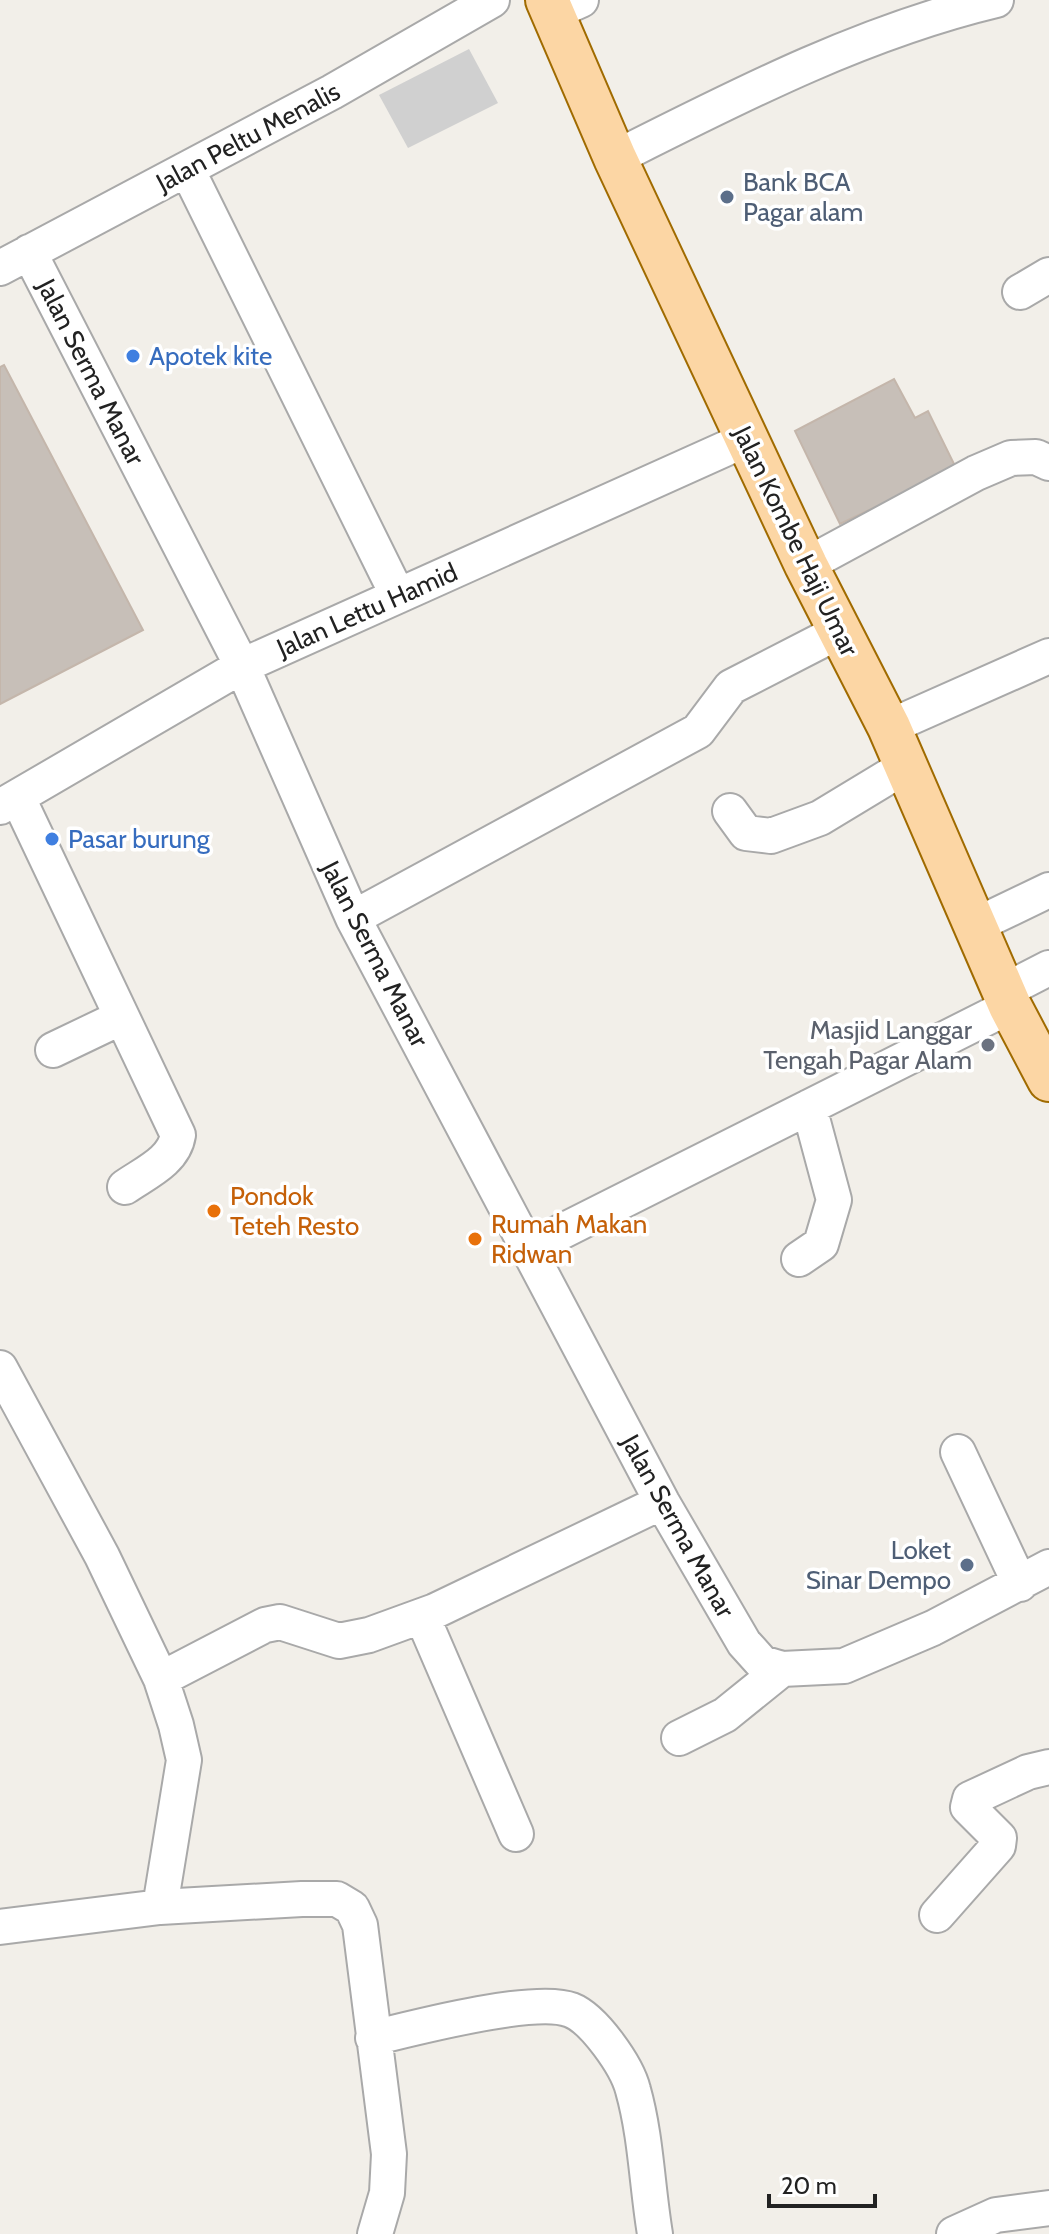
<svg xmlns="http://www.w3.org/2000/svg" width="1049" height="2234" font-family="Cabin,sans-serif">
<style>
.religious{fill:#d0d0d0}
.building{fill:#c7bfb8;stroke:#c4b6ab;stroke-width:2}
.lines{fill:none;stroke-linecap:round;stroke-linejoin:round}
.minor-casing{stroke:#a9a9a9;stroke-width:38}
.major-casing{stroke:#a06b00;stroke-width:46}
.minor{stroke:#fff;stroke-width:34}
.major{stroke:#fcd6a4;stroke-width:42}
.service-dot{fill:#5c6f8a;stroke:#fff;stroke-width:3}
.shop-dot{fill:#3f7fe0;stroke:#fff;stroke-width:3}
.worship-dot{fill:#6b7280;stroke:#fff;stroke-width:3}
.food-dot{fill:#e8710a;stroke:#fff;stroke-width:3}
.labels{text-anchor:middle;stroke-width:7;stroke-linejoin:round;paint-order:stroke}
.street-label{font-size:26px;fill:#222;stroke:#fff}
.service-label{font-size:26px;fill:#4e5e75;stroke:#fff;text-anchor:start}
.shop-label{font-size:26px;fill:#366cbe;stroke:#fff;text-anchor:start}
.worship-label{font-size:26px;fill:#5b616d;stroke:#fff;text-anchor:end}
.food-label{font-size:26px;fill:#c56008;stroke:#fff;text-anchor:start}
</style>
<rect width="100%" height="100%" fill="#f2efe9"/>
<path class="religious" d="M469,49L498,103L408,148L379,95Z"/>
<path class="building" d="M4,365L143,630L0,704V367Z
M894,379L915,418L928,411L956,468L840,524L795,431Z"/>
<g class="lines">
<g class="minor-casing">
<path id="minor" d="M552,13L581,0
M615,158C738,96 862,32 996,0
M187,169L398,596
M29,252L242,666L353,918L662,1502L744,1643L762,1663L782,1669L844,1666L933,1628L1049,1567
M0,268L332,92L492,0
M1020,292L1049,275
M806,565L976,473L1011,458L1036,457L1049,463
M889,727L1049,656
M18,798L178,1135C174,1161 145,1173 125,1187
M0,807L242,666L747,439
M730,811L746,833L771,836L820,818L906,766
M353,918L698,731L731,687L838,632
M976,925L1049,890
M1004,991L1049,968
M53,1050L122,1017
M529,1248L1010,1006
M799,1259L821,1244L834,1200L809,1107
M0,1368L102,1556L161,1679L176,1725L184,1760L160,1907
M958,1452L1020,1584
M422,1616L516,1834
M161,1679L265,1625L280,1622L339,1641L369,1635L435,1611L662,1502
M679,1738L725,1715L782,1669
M937,1915L998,1846L999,1838L968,1807L970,1799L1028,1772L1049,1767
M0,1927L160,1907L302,1899H337L352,1908L360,1925L389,2154L387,2193L375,2234
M373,2038C413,2028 536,1996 571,2010C594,2019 627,2066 633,2090C646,2136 647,2186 655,2234
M954,2234L996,2215L1049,2208"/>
</g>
<g class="major-casing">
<path id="major" d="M547,0L615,158L806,565L889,727L1010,1006L1049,1080"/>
</g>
<use href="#minor" class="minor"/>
<use href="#major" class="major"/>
</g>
<g class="service-dot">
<circle cx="727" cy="197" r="8"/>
<circle cx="967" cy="1565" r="8"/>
</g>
<g class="shop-dot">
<circle cx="133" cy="356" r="8"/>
<circle cx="52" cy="839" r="8"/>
</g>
<circle class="worship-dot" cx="988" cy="1045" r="8"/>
<g class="food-dot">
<circle cx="214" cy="1211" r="8"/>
<circle cx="475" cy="1239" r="8"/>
</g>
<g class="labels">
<g class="street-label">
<text transform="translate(248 137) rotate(-28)" y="9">Jalan Peltu Menalis</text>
<text transform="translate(91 372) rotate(63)" y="9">Jalan Serma Manar</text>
<text transform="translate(796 541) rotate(64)" y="9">Jalan Kombe Haji Umar</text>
<text transform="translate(367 610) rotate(-24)" y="9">Jalan Lettu Hamid</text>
<text transform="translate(375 954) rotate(63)" y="9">Jalan Serma Manar</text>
<text transform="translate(678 1526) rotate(61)" y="9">Jalan Serma Manar</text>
</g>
<g class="service-label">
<text x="743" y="191">Bank BCA<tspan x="743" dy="30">Pagar alam</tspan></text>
<text x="951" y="1559" text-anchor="end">Loket<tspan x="951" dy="30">Sinar Dempo</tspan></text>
</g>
<g class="shop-label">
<text x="149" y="365">Apotek kite</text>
<text x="68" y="848">Pasar burung</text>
</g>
<g class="worship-label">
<text x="972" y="1039">Masjid Langgar<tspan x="972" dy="30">Tengah Pagar Alam</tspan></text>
</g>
<g class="food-label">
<text x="230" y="1205">Pondok<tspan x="230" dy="30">Teteh Resto</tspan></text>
<text x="491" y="1233">Rumah Makan<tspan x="491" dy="30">Ridwan</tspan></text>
</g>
</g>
<path d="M769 2194v12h106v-12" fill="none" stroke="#222222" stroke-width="4"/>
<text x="781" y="2194" font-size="24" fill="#222222" stroke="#ffffff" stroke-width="6" paint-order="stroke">20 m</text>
</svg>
